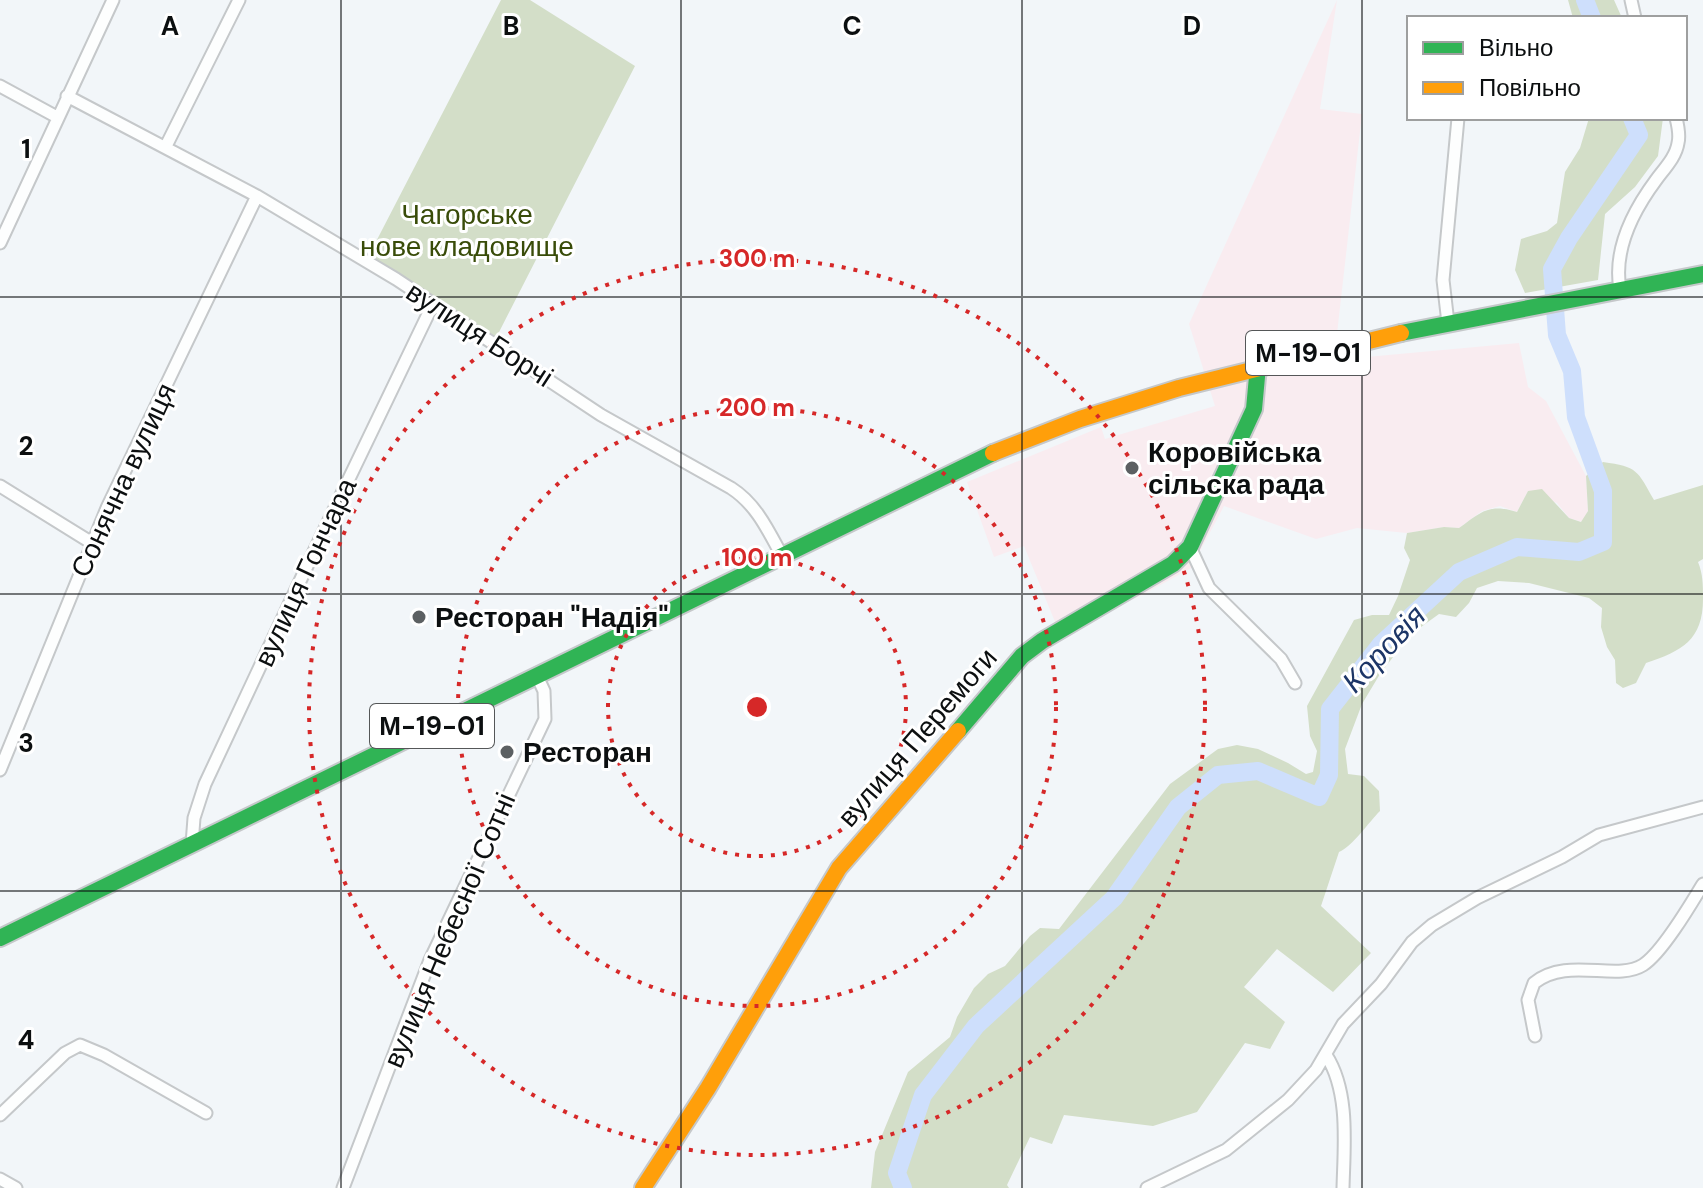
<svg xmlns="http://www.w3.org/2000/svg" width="1703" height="1188" font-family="'DM Sans',sans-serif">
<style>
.industrial{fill:#f9ecf0}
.green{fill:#d3dec8}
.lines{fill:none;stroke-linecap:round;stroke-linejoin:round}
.river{stroke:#cedffc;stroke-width:18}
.street-casing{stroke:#c5c8ca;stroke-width:15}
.fast-casing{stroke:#c5c8ca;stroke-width:20}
.slow-casing{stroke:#c5c8ca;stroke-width:20}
.street{stroke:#fdfefe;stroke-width:11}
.fast{stroke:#30b455;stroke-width:16}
.slow{stroke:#ff9f0a;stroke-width:16}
.grid{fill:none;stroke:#0c0f10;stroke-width:2;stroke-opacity:0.55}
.ring{fill:none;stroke:#d62828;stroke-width:4;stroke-dasharray:4 8}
.poi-dot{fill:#5c6062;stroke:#fff;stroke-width:3}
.labels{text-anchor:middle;stroke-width:6;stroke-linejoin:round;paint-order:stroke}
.shield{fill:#fff;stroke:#555758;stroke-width:2}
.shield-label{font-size:26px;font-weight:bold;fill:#0c0f10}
.park-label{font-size:28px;fill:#394c09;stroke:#fff}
.street-label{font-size:28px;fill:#0c0f10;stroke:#fff}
.poi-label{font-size:28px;font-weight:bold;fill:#0c0f10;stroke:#fff;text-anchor:start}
.water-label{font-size:30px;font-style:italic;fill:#1d3667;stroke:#fff}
.grid-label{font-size:26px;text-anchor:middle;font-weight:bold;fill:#0c0f10;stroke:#fff;stroke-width:6;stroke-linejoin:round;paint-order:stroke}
.centre{fill:#d62828;stroke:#fff;stroke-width:4}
.ring-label{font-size:24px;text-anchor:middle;font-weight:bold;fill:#d62828;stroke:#fff;stroke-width:6;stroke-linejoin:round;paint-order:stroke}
</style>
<rect width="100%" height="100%" fill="#f2f6f9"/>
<path class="industrial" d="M1337,0L1320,109L1362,114L1334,360L1519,343L1528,387L1546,401L1586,476L1588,511L1582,522L1569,518L1557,503L1528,491L1517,512L1500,506L1482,511L1459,528L1444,527L1407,533L1357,528L1316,539L1224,506L1191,568L1144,594L1060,634L1024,546L994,557L967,482L1101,427L1105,439L1215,406L1189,324Z"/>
<path class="green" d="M501,0H530L635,66L496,338L367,259Z
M1568,0H1614L1622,18H1573Z
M1589,118H1663L1658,156L1635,187L1605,214L1598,280L1525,293L1515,270L1521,239L1547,231L1557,223L1565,172L1580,148Z
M1603,462C1638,467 1637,470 1654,500L1703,485V559L1698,562C1703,574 1703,585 1703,599C1703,640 1682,651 1646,663L1636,683L1623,688L1616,683L1615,660L1607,647L1601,627L1602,608L1589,598L1529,583L1498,581L1477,588L1469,603L1456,617L1439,614L1410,635L1380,674L1362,704L1345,749L1348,774L1364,776L1379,791L1380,811C1368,823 1353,846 1339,852L1321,906L1371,953L1333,992L1277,949L1244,987L1285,1022L1270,1049L1245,1043L1197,1112L1153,1126L1064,1115L1052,1144L1030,1137L1007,1185L1009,1188H871L875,1152L908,1072L950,1037L957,1017L974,988L988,974L1005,966L1030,936L1040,928L1059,929L1170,784L1218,749L1237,745L1258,749L1288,763L1306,774L1313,772L1317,751L1310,736L1307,706L1354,620L1372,615H1389L1398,596L1410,560L1404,548L1407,533L1444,527L1459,528C1481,512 1489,503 1517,512L1528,491L1542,489L1569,518L1581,522L1588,511L1586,476Z"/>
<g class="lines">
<path class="river" d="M1585,0L1592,18
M903,1188L897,1173L923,1095L976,1026L1114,898L1178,807L1218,775L1258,771L1319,797L1329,775L1330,709L1381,644L1459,572L1517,547L1579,552L1603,542V491L1576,417L1572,371L1557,335L1552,269L1569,238L1639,135L1632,118"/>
<g class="street-casing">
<path id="street" d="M1631,0L1635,18
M0,86L57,117
M67,96L257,196L396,279L601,415L731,488C756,504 768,530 782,556
M166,146L239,0
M0,243L113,0
M1620,289C1613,250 1633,211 1656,180C1664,169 1676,157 1678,143C1680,135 1678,126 1676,118
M1448,323L1443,280L1458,118
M0,486L92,543
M1190,547L1209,588L1281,659L1295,683
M0,770L107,508L257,196
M192,844L194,818L205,784L308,564L433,304
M1535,1036L1528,1000L1534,983C1567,956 1616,982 1643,965C1662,953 1691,904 1703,884
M1326,1055C1350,1092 1344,1146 1343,1188
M0,1115L65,1053L80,1045L104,1055L206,1113
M0,1179L16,1188
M343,1188L430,960L545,719L544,691L536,674
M1147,1188L1226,1150L1288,1100L1316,1070L1343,1024L1381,984L1412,942L1432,925L1477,898L1562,857L1599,835L1703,807"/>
</g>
<g class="fast-casing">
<path id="fast" d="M1401,333L1703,274
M958,731L1022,656L1042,641L1173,564L1190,547L1254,409L1258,366
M0,938L993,453"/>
</g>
<g class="slow-casing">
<path id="slow" d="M993,453L1080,419L1179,388L1401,333
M643,1188L708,1088L839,868L958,731"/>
</g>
<use href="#street" class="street"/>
<use href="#fast" class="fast"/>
<use href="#slow" class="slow"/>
</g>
<path class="grid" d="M341,0V1188M681,0V1188M1022,0V1188M1362,0V1188M0,297H1703M0,594H1703M0,891H1703"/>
<g class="ring">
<circle cx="757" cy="707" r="149"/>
<circle cx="757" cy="707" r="299"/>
<circle cx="757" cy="707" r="448"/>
</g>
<g class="poi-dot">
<circle cx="1132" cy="468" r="8"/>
<circle cx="419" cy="617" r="8"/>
<circle cx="507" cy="752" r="8"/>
</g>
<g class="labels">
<g class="shield">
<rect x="1246" y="331" width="124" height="44" rx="6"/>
<rect x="370" y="704" width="124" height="44" rx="6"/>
</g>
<g class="shield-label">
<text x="1308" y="362">М-19-01</text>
<text x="432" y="735">М-19-01</text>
</g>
<g class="park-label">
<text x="467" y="224">Чагорське<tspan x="467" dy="32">нове кладовище</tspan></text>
</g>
<g class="street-label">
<text transform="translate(480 334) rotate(33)" y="10">вулиця Борчі</text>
<text transform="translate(123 480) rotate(-65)" y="10">Сонячна вулиця</text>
<text transform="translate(305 572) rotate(-65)" y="10">вулиця Гончара</text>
<text transform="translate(917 737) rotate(-49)" y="10">вулиця Перемоги</text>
<text transform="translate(449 930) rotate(-67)" y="10">вулиця Небесної Сотні</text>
</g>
<g class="poi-label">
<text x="1148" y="462">Коровійська<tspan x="1148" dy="32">сільска рада</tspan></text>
<text x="435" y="627">Ресторан "Надія"</text>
<text x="523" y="762">Ресторан</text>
</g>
<g class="water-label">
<text transform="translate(1384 649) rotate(-47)" y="10">Коровія</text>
</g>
</g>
<g class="grid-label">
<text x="170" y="35">A</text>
<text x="511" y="35">B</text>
<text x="852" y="35">C</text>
<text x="1192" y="35">D</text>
<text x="26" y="158">1</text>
<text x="26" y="455">2</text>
<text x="26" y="752">3</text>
<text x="26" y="1049">4</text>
</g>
<circle cx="757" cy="707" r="12" class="centre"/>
<g class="ring-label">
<text x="757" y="267">300 m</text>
<text x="757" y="416">200 m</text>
<text x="757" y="566">100 m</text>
</g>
<rect x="1407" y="16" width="280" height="104" fill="#ffffff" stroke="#9e9f9f" stroke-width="2"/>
<rect x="1423" y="42" width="40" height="12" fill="#30b455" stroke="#9e9f9f" stroke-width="2"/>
<text x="1479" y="56" font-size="24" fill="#0c0f10">Вільно</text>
<rect x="1423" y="82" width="40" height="12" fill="#ff9f0a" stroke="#9e9f9f" stroke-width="2"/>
<text x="1479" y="96" font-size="24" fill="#0c0f10">Повільно</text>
</svg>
